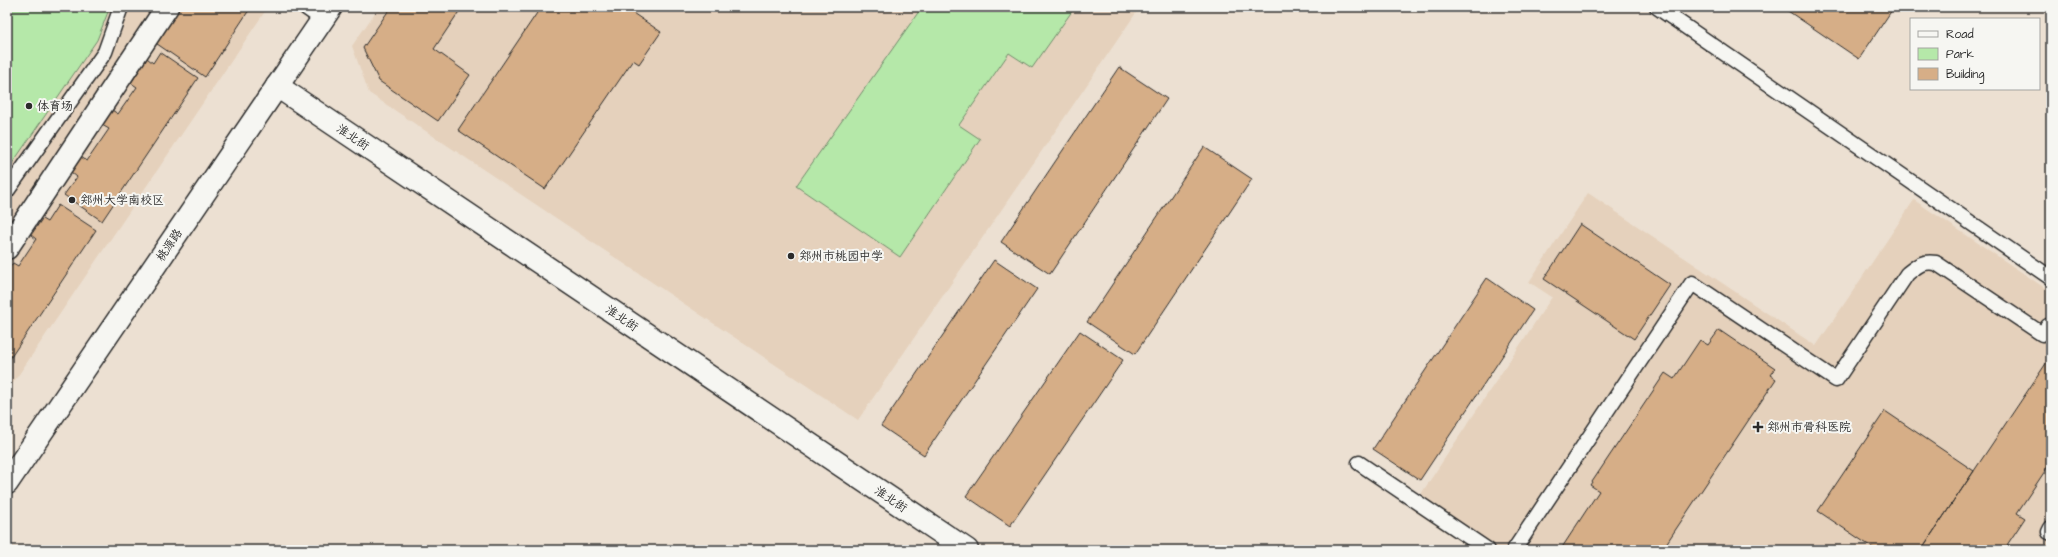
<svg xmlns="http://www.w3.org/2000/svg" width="2058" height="557" font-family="'Architects Daughter','LXGW WenKai TC',sans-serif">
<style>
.built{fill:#e5d1bc}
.green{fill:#b5e8a9;stroke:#708a6a}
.building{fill:#d6ae87;stroke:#2b2b2b}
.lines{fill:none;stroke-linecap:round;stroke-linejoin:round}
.lane-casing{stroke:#2b2b2b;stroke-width:17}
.street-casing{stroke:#2b2b2b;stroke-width:25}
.secondary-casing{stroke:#2b2b2b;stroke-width:25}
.lane{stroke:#f6f6f2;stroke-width:14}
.street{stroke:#f6f6f2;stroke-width:22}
.secondary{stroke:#f6f6f2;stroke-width:22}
.poi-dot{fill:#2b2b2b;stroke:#f6f6f2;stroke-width:1.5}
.labels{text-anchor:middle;stroke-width:4;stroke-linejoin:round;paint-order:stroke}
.poi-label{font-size:12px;fill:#2b2b2b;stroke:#f6f6f2;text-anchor:start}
.street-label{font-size:12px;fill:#2b2b2b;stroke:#f6f6f2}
</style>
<rect width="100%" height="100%" fill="#ece0d2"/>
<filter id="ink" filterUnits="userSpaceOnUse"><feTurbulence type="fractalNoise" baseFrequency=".025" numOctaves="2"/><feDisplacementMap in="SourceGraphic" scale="8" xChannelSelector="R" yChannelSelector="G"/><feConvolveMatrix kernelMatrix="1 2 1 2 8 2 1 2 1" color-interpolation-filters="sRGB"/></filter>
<g filter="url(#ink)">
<path class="built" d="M7,7H268L7,392Z
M379,7H1140L858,420L369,93L352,46Z
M1588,193L1816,346L1914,200L2051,292V550H1473L1411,509L1552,297L1529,282Z"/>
<path class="green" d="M7,7H110L97,40L7,171Z
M922,7H1075L1032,68L1009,53L959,125L980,139L900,257L796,186Z"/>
<path class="building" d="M168,7H251L205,77L147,37Z
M391,7H462L434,49L470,75L438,121L379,81L363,48Z
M541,7H624L661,32L639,64L633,60L545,189L458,130Z
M1782,7H1894L1859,59Z
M160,52L198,78L102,221L64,195L77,177L71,172L81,157L87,161L109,129L102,125L112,110L118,114L137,87L131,83L147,58L153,63Z
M1119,67L1167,99L1050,274L1001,242Z
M1204,147L1252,179L1135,354L1087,322Z
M58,205L96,230L7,363V271L13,263L18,266L36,239L31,235L42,219L47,222Z
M1580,224L1670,285L1634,339L1544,279Z
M994,260L1037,289L924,455L881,426Z
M1487,278L1533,310L1420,480L1373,449Z
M1719,330L1775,368L1770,375L1776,379L1662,550L1561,549L1599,491L1590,485L1665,373L1674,379L1700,340L1708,345Z
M1080,331L1123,360L1010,526L966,496Z
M2051,356V462L2017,513L2025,518L2007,545L2015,550H1921Z
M1885,411L1974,471L1921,550H1876L1818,511Z"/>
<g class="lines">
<g class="lane-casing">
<path id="lane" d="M305,7L322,19
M1657,7L2051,278
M7,191L105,52L121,7
M1359,463L1488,550
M2051,528L2049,532L2051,533
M1514,550L1692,283L1836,380L1907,274C1918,265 1922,261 1936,263L2042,334L2048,326L2051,325"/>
</g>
<g class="street-casing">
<path id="street" d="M277,86L967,550
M7,248L167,7"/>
</g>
<g class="secondary-casing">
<path id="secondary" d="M7,483L331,7"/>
</g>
<use href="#lane" class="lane"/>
<use href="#street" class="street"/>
<use href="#secondary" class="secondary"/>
</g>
</g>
<g class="poi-dot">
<circle cx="29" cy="106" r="4"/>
<circle cx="72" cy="200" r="4"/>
<circle cx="791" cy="256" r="4"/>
<path d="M1756 421h4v4h4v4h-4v4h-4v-4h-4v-4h4z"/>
</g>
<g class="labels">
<g class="poi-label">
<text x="37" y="110">体育场</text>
<text x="80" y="204">郑州大学南校区</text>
<text x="799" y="260">郑州市桃园中学</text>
<text x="1767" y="431">郑州市骨科医院</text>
</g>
<g class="street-label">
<text transform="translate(353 137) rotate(34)" y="4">淮北街</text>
<text transform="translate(169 245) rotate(-56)" y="4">桃源路</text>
<text transform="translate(622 318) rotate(34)" y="4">淮北街</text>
<text transform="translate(891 499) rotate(34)" y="4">淮北街</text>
</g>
</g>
<rect width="2058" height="557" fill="none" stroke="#f6f6f2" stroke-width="24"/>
<rect x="12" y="12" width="2034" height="533" fill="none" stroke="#2b2b2b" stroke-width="1.5" filter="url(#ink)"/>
<rect x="1910" y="18" width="130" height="72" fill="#f6f6f2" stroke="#a5a5a2"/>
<rect x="1918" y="31" width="20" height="6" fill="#f6f6f2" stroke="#a5a5a2"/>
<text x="1946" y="38" font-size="12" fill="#2b2b2b">Road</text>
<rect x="1918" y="48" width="20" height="12" fill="#b5e8a9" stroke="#a5a5a2"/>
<text x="1946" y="58" font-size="12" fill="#2b2b2b">Park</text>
<rect x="1918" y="68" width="20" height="12" fill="#d6ae87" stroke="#a5a5a2"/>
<text x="1946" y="78" font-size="12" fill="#2b2b2b">Building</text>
</svg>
